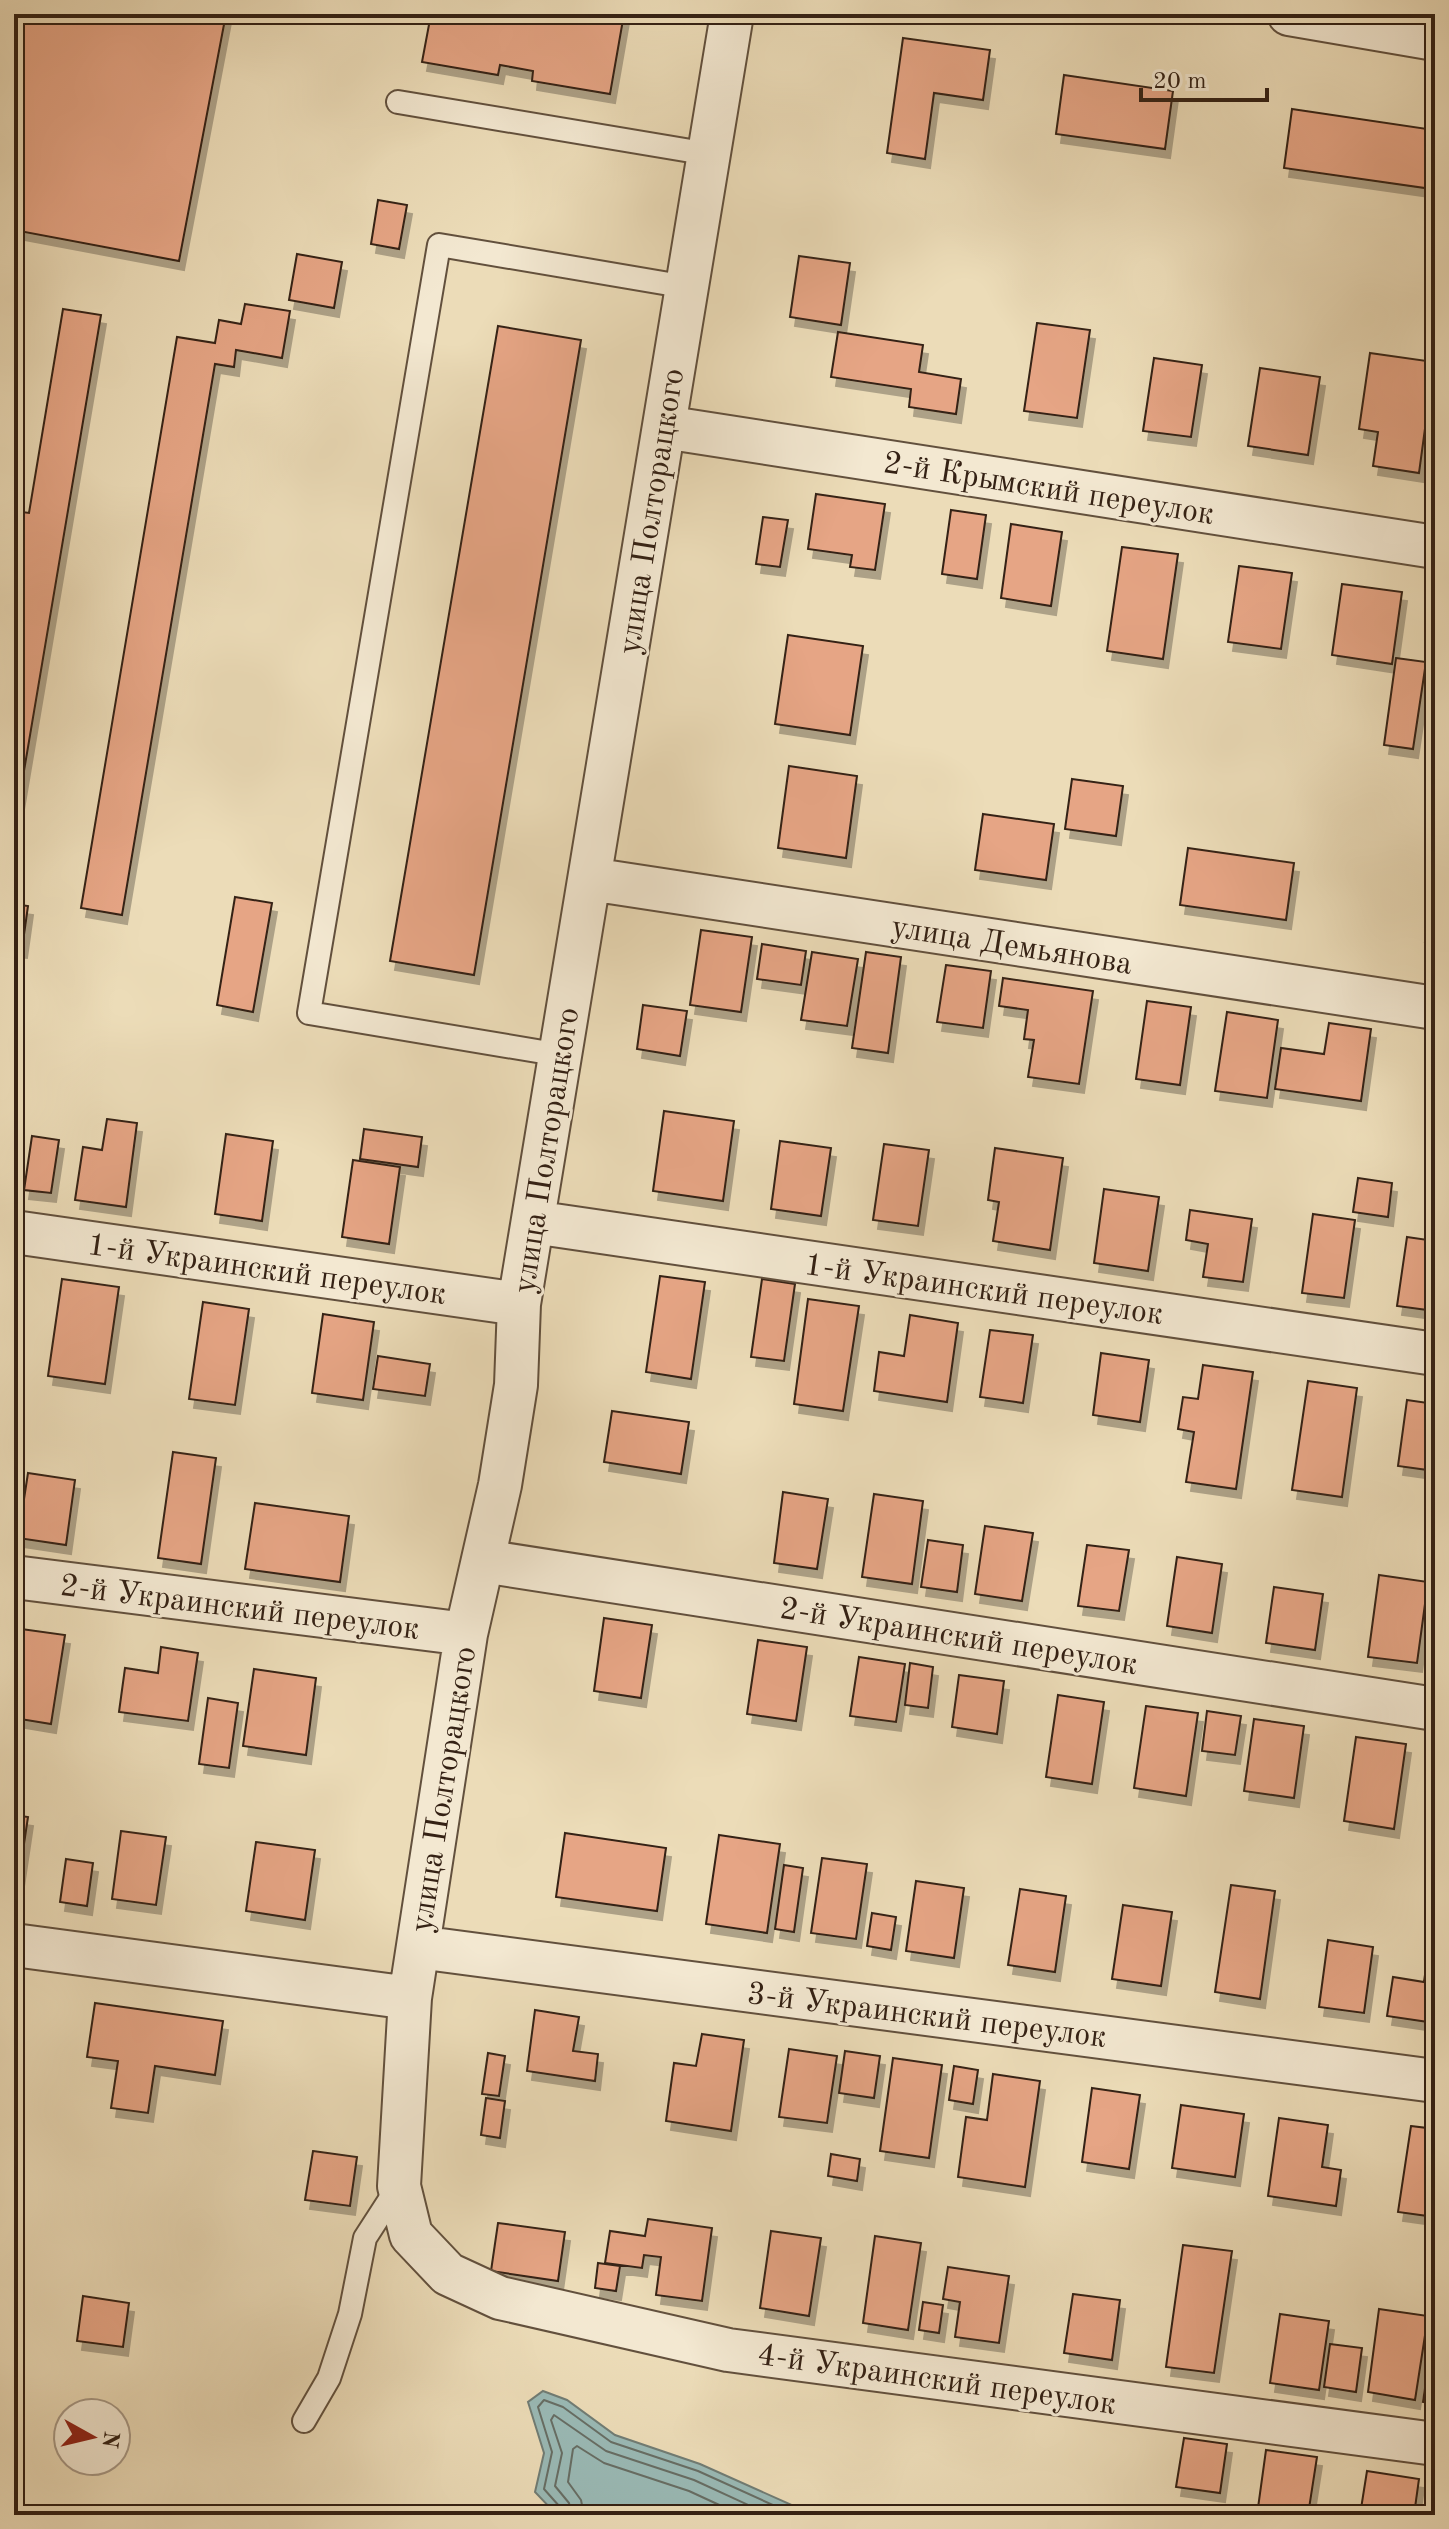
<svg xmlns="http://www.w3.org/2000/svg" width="1449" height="2529" font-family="'Old Standard TT',serif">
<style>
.water{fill:#9abab6;stroke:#717d75;stroke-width:2}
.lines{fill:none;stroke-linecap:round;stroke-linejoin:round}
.shore{stroke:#676e65;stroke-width:2}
.building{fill:#e6a585;stroke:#342114;stroke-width:2;filter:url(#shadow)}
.service-casing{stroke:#62503d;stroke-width:26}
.minor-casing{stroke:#62503d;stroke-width:46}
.service{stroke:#f3e8d1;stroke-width:22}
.minor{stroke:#f3e8d1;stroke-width:42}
.labels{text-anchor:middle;stroke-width:6;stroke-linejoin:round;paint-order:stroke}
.street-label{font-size:32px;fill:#342114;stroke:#f3e8d1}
</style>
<defs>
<filter id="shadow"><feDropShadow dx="5" dy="9" stdDeviation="0" flood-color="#0004"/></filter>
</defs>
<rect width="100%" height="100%" fill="#ecdcb8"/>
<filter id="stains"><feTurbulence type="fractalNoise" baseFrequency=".0025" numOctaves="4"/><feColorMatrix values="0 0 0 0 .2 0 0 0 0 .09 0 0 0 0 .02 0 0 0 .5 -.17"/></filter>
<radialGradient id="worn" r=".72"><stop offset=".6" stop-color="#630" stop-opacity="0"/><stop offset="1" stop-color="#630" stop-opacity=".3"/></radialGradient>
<path class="water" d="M543,2391L567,2400L615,2435L700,2464L814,2515H561L554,2512L535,2492L544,2453L528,2402Z"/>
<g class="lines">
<path class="shore" d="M562,2515L560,2507L544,2489L552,2452L538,2407L544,2400L563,2407L611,2442L698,2471L795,2515
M572,2515L569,2503L555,2486L562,2453L551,2420L554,2415L606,2451L694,2480L770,2515
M584,2515L581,2500L568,2482L573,2449L577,2446L604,2463L689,2491L741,2515"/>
</g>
<path class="building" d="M25,14H226L179,261L14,230V70Z
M431,14H624L610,94L532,81L533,71L500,65L498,75L422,62Z
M903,38L990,50L983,100L934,93L925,159L887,153Z
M1064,75L1173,91L1165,149L1056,134Z
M1292,109L1434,130L1425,188L1284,168Z
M378,200L407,205L399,249L371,244Z
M297,254L342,262L334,308L289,300Z
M799,256L850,263L841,325L790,317Z
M245,304L290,311L282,358L236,350L234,367L215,364L122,915L81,908L177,337L215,343L219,320L241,324Z
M63,309L101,315L14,830V511L29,513Z
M1037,323L1090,330L1077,418L1024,411Z
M498,326L581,340L474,975L390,961Z
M838,332L923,345L919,372L961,379L956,414L909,407L911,389L831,377Z
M1370,353L1434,362L1419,473L1373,466L1378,432L1359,429Z
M1154,358L1202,365L1191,437L1143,431Z
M1260,368L1320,377L1308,455L1248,446Z
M816,494L885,504L875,570L850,567L852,555L808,549Z
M951,510L986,515L977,579L942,574Z
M763,517L788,520L780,567L756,564Z
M1011,524L1062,532L1051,606L1001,598Z
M1122,547L1178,554L1163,659L1107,651Z
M1239,566L1292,573L1281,649L1228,642Z
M1342,584L1402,592L1392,664L1332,655Z
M788,635L863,646L850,735L775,724Z
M1396,658L1426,662L1413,749L1384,745Z
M789,766L857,776L846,858L778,848Z
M1072,779L1123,786L1116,836L1065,829Z
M983,814L1054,824L1046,880L975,870Z
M1188,848L1294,863L1286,920L1180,905Z
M1433,886H1435V944L1425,942Z
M235,897L272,903L253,1012L217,1005Z
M14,904L28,906L22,949L14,948Z
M701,930L752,937L741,1012L690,1005Z
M762,944L806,951L801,985L757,979Z
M812,952L858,959L847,1026L801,1020Z
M866,952L901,957L888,1053L852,1048Z
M946,965L991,971L983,1028L937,1022Z
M1003,978L1093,991L1079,1084L1028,1077L1034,1040L1024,1039L1028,1010L999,1006Z
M1147,1001L1191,1007L1180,1085L1136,1079Z
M643,1005L687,1011L680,1056L637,1049Z
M1227,1012L1278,1020L1267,1098L1215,1091Z
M1329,1023L1371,1029L1361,1101L1275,1089L1281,1048L1324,1054Z
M664,1111L734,1121L723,1201L653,1191Z
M107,1119L137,1123L126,1207L75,1200L83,1147L102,1150Z
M364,1129L422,1137L418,1167L360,1159Z
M226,1134L273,1141L262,1221L215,1214Z
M32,1136L59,1140L51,1193L24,1190Z
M780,1141L831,1148L821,1216L771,1209Z
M884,1144L929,1150L918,1226L873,1220Z
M995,1148L1063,1158L1050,1250L993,1241L999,1202L988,1200Z
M353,1160L400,1167L389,1244L342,1237Z
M1358,1178L1392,1183L1388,1217L1353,1212Z
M1104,1189L1159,1197L1148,1271L1094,1263Z
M1190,1210L1252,1219L1243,1282L1203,1277L1208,1244L1186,1240Z
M1313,1214L1355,1220L1344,1298L1302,1293Z
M1407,1237L1435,1241V1311L1397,1306Z
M660,1276L705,1282L691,1379L646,1372Z
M62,1279L119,1287L105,1384L48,1376Z
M762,1279L795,1284L784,1361L751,1357Z
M808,1299L859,1306L843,1411L794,1404Z
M203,1302L249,1309L235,1405L189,1399Z
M323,1314L374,1322L363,1400L312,1393Z
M910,1315L958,1323L947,1402L874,1391L879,1352L904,1356Z
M990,1330L1033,1335L1023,1403L980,1397Z
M1101,1353L1149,1360L1140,1422L1093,1415Z
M378,1356L430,1364L425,1396L373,1389Z
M1203,1365L1253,1372L1236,1489L1186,1482L1194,1432L1178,1429L1183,1397L1198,1399Z
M1308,1381L1357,1388L1342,1497L1292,1490Z
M1407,1400L1435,1404V1471L1398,1466Z
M612,1411L689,1422L681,1474L604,1462Z
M173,1452L216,1458L201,1564L158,1558Z
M28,1473L75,1480L66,1545L18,1538Z
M783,1492L828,1499L817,1569L774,1563Z
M874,1494L923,1501L912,1584L862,1577Z
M255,1503L349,1516L340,1582L245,1569Z
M985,1526L1033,1533L1022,1601L975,1594Z
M928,1540L963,1545L957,1592L921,1587Z
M1087,1545L1129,1550L1119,1611L1078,1606Z
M1177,1557L1222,1564L1212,1633L1167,1626Z
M1379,1575L1428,1582L1417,1663L1368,1657Z
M1274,1587L1323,1594L1315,1650L1266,1643Z
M604,1618L652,1625L641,1698L594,1691Z
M14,1628L65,1635L51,1724L14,1718Z
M758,1640L807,1647L796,1721L747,1714Z
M161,1647L198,1653L188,1721L119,1712L125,1668L158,1673Z
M859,1657L905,1664L896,1722L850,1716Z
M910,1663L933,1667L928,1708L905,1705Z
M254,1669L316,1678L306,1755L243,1746Z
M959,1675L1004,1681L997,1734L952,1727Z
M1058,1695L1104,1702L1092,1784L1046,1777Z
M208,1698L238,1703L229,1768L199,1764Z
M1146,1706L1198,1713L1186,1796L1134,1788Z
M1207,1711L1241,1716L1235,1755L1202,1751Z
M1254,1719L1304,1726L1294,1798L1244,1791Z
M1356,1737L1406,1744L1394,1829L1344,1821Z
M14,1815L28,1817L18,1884L14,1883Z
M121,1831L166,1837L156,1905L112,1899Z
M565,1833L666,1848L657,1911L556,1897Z
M719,1835L780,1844L767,1933L706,1924Z
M256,1842L315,1850L305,1920L246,1911Z
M822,1858L867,1864L856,1939L811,1933Z
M66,1859L93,1863L87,1906L60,1902Z
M784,1865L803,1868L794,1932L775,1929Z
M916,1881L964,1888L954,1958L906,1951Z
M1231,1885L1275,1891L1260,1999L1215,1992Z
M1020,1889L1066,1896L1055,1972L1008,1965Z
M1123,1905L1172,1912L1161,1986L1112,1979Z
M872,1913L896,1917L891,1950L867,1946Z
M1328,1940L1373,1947L1364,2013L1319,2007Z
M1430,1940L1435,1941V2023L1387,2016L1393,1977L1424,1982Z
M95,2003L223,2021L215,2075L155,2066L148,2113L111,2108L118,2061L87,2057Z
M535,2010L579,2017L573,2051L598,2054L595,2081L527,2071Z
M702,2034L744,2040L731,2131L666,2121L674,2063L696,2066Z
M789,2049L837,2056L827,2123L779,2117Z
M845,2051L880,2056L874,2098L839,2093Z
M488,2053L505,2056L499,2096L482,2094Z
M893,2058L942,2065L929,2158L880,2151Z
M954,2066L978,2070L973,2104L949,2100Z
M993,2074L1040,2081L1025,2187L958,2177L966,2117L987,2120Z
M1092,2088L1140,2095L1129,2169L1082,2162Z
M486,2098L505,2101L500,2138L481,2135Z
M1181,2105L1244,2114L1235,2177L1172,2168Z
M1279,2118L1328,2125L1322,2167L1341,2170L1336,2206L1268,2196Z
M1411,2126L1435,2129V2217L1398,2212Z
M313,2151L357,2157L350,2206L305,2200Z
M831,2154L860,2159L857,2181L828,2176Z
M648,2219L712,2228L702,2301L656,2295L661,2257L644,2255L642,2268L605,2263L610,2231L645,2236Z
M498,2223L565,2232L558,2281L491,2271Z
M771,2231L821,2238L809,2316L760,2308Z
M875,2236L921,2243L908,2330L863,2323Z
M1183,2245L1232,2251L1214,2373L1166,2367Z
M598,2263L620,2266L616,2291L595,2288Z
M948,2267L1009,2276L999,2343L955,2337L960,2302L943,2299Z
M1073,2294L1120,2300L1112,2360L1064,2353Z
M83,2296L129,2303L123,2347L77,2341Z
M923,2302L943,2305L939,2333L919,2330Z
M1379,2309L1428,2316L1415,2400L1368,2392Z
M1280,2314L1329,2321L1319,2390L1270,2383Z
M1330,2344L1362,2348L1356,2392L1324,2387Z
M1429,2361L1435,2362V2404L1423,2402Z
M1184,2438L1227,2444L1220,2493L1176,2487Z
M1266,2450L1317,2457L1308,2515H1257Z
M1367,2471L1419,2479L1414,2515H1360Z"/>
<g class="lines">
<g class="service-casing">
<path id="service" d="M398,102L709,154
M561,1055L309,1013L439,245L687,287
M304,2421L329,2378L350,2314L365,2238L398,2187"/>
</g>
<g class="minor-casing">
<path id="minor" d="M732,14L519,1304L516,1385L500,1485L466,1634L410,1998L399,2186L411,2235L448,2274L500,2298L728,2350L1435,2444
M1289,14L1435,39
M664,427L1435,547
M590,879L1435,1008
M533,1222L1435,1354
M14,1232L519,1304
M483,1561L1435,1709
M14,1577L466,1634
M14,1945L410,1998
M418,1947L1435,2081"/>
</g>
<use href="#service" class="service"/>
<use href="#minor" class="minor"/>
</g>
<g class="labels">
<g class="street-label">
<text transform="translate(1049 487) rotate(9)" y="11">2-й Крымский переулок</text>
<text transform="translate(650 511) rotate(-81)" y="11">улица Полторацкого</text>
<text transform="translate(1012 944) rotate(9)" y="11">улица Демьянова</text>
<text transform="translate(545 1150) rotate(-81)" y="11">улица Полторацкого</text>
<text transform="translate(267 1268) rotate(8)" y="11">1-й Украинский переулок</text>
<text transform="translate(984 1288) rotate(8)" y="11">1-й Украинский переулок</text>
<text transform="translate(240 1606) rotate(7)" y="11">2-й Украинский переулок</text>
<text transform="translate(959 1635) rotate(9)" y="11">2-й Украинский переулок</text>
<text transform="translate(442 1789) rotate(-81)" y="11">улица Полторацкого</text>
<text transform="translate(927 2014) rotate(7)" y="11">3-й Украинский переулок</text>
<text transform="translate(937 2378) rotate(8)" y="11">4-й Украинский переулок</text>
</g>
</g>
<rect width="1449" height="2529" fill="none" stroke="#ecdcb8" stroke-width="48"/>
<rect x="16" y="16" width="1417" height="2497" fill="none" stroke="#342114" stroke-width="4"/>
<rect x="24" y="24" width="1401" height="2481" fill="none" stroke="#342114" stroke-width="2"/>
<g transform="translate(92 2437) rotate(98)"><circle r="38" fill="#f3e8d1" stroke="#a79885" stroke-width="2"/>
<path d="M0-6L14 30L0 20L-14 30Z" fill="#8f2418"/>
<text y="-12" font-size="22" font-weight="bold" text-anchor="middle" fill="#342114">N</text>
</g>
<path d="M1141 88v12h126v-12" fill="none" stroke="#342114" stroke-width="4"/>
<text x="1153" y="88" font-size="24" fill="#342114" stroke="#f3e8d1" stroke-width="6" paint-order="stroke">20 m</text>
<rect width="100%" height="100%" filter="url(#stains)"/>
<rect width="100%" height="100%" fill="url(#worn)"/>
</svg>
